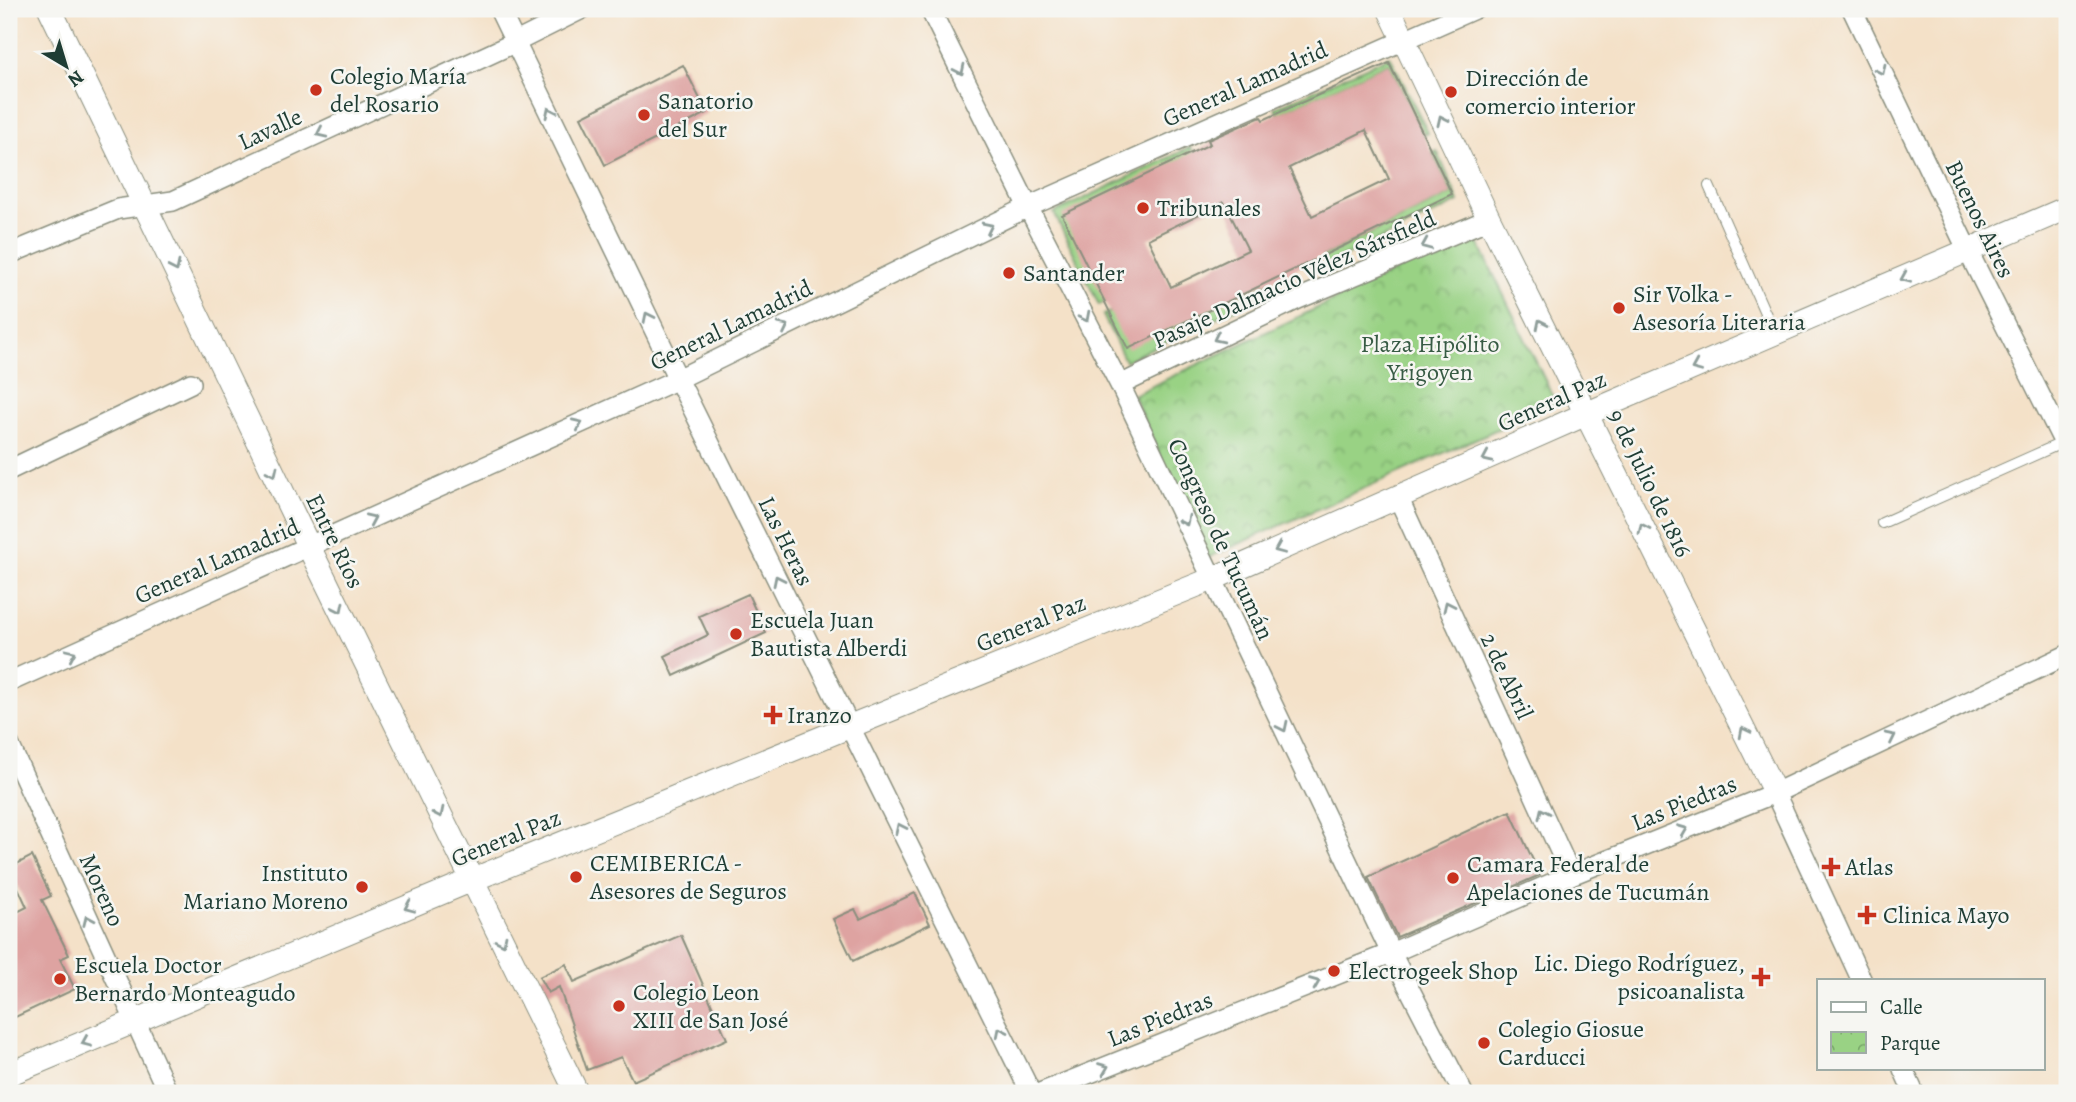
<svg xmlns="http://www.w3.org/2000/svg" width="2076" height="1102" font-family="Alegreya,serif">
<style>
.green{fill:#99d284;stroke:#5c885c;stroke-width:2}
.park{fill:url(#park-crowns);stroke:#5c885c;stroke-width:2}
.building{fill:#dea3a1;fill-rule:evenodd}
.lines{fill:none;stroke-linecap:round;stroke-linejoin:round}
.service-casing{stroke:#8a8f7e;stroke-width:12}
.minor-casing{stroke:#8a8f7e;stroke-width:22}
.tertiary-casing{stroke:#8a8f7e;stroke-width:25}
.service{stroke:#fff;stroke-width:10}
.minor{stroke:#fff;stroke-width:19}
.tertiary{stroke:#fff;stroke-width:23}
.oneway{stroke:#8f9e9a}
.poi-dot{fill:#c8321e;stroke:#f6f6f2;stroke-width:2.5}
.labels{text-anchor:middle;stroke-width:5;stroke-linejoin:round;paint-order:stroke}
.poi-label{font-size:24px;fill:#1f3d34;stroke:#f6f6f2;text-anchor:start}
.street-label{font-size:24px;fill:#1f3d34;stroke:#f6f6f2}
.park-label{font-size:24px;fill:#375b44;stroke:#f6f6f2}
</style>
<defs>
<pattern id="park-crowns" width="20" height="18" patternUnits="userSpaceOnUse" patternTransform="scale(1.75)"><rect width="20" height="18" fill="#99d284"/><path d="M2 6a3 3 0 1 1 6 0M12 15a3 3 0 1 1 6 0" fill="none" stroke="#7cac6d"/></pattern>
</defs>
<rect width="100%" height="100%" fill="#f6f6f2"/>
<filter id="ink" filterUnits="userSpaceOnUse"><feTurbulence type="fractalNoise" baseFrequency=".0143" numOctaves="2"/><feDisplacementMap in="SourceGraphic" scale="14" xChannelSelector="R" yChannelSelector="G"/><feConvolveMatrix kernelMatrix="1 2 1 2 8 2 1 2 1" color-interpolation-filters="sRGB"/></filter>
<filter id="wash" filterUnits="userSpaceOnUse"><feTurbulence type="fractalNoise" baseFrequency=".00686" numOctaves="4" result="noise"/><feDisplacementMap in="SourceGraphic" scale="28" xChannelSelector="R" yChannelSelector="G"/><feGaussianBlur stdDeviation="1.57" result="paint"/><feColorMatrix in="noise" values="0 0 0 0 0 0 0 0 0 0 0 0 0 0 0 0 0 1.4 0 .05"/><feComposite in="paint" operator="in"/></filter>
<g filter="url(#wash)">
<rect width="100%" height="100%" fill="#f4e1c8"/>
<path class="green" d="M1390,56L1428,133L1424,135L1389,63L1278,114L1275,108Z
M1191,147L1193,153L1105,302L1099,305L1054,213Z
M1437,151L1459,202L1326,265L1323,256L1452,194L1433,153Z
M1266,283L1271,292L1125,361L1103,315L1110,312Z"/>
<path class="park" d="M1474,234L1556,403L1205,559L1133,395Z"/>
<g id="blocks">
<path class="building" d="M1389,63L1452,194L1128,349L1062,215L1210,144L1208,140L1261,117L1263,120ZM1366,130L1389,179L1312,216L1289,168ZM1224,202L1248,250L1171,287L1148,239Z
M683,65L707,113L605,165L581,117Z
M748,594L766,633L674,676L665,656L708,635L699,616Z
M1510,811L1540,875L1397,937L1368,877Z
M32,856L51,896L42,900L69,955L60,959L75,989L9,1020V916L27,907L9,868Z
M915,893L930,924L853,961L833,919L855,909L860,919Z
M681,935L727,1039L633,1081L621,1057L587,1070L559,987L548,993L539,977L566,964L574,982Z"/>
</g>
</g>
<g filter="url(#ink)">
<use href="#blocks" fill-opacity="0" stroke="#8a8f7e" stroke-width="2"/>
<g class="lines">
<g class="service-casing">
<path id="service" d="M1709,186L1774,333
M1882,523L2064,442"/>
</g>
<g class="minor-casing">
<path id="minor" d="M499,9L678,379L1031,1093
M930,9L1028,207L1120,385L1391,953L1463,1093
M1852,9L1968,251L2067,449
M9,254L118,209L173,201L516,42L582,9
M1120,385L1298,299L1489,219
M9,470L191,383
M1398,497L1571,875
M9,682L678,379L1028,207L1474,9
M9,744L168,1093
M1775,793L1862,981
M1903,1069L1914,1093
M1040,1093L1391,953L1571,875L1775,793L2067,655"/>
</g>
<g class="tertiary-casing">
<path id="tertiary" d="M50,9L309,547L577,1093
M1389,9L1489,219L1775,793
M9,1074L472,880L1212,579L1586,414L2067,208"/>
</g>
<use href="#service" class="service"/>
<use href="#minor" class="minor"/>
<use href="#tertiary" class="tertiary"/>
</g>
<defs><path id="oneway-chevron" d="M-2-3.5L2.5 0L-2 3.5" fill="none" stroke-width="1.6" stroke-linecap="round" stroke-linejoin="round" transform="scale(1.75)"/></defs>
<g class="oneway">
<use href="#oneway-chevron" transform="translate(960 70) rotate(64)"/>
<use href="#oneway-chevron" transform="translate(1881 70) rotate(64)"/>
<use href="#oneway-chevron" transform="translate(550 112) rotate(-116)"/>
<use href="#oneway-chevron" transform="translate(1442 120) rotate(-115)"/>
<use href="#oneway-chevron" transform="translate(321 133) rotate(155)"/>
<use href="#oneway-chevron" transform="translate(988 227) rotate(-26)"/>
<use href="#oneway-chevron" transform="translate(1426 245) rotate(157)"/>
<use href="#oneway-chevron" transform="translate(175 267) rotate(64)"/>
<use href="#oneway-chevron" transform="translate(1905 278) rotate(157)"/>
<use href="#oneway-chevron" transform="translate(648 317) rotate(-116)"/>
<use href="#oneway-chevron" transform="translate(1085 317) rotate(63)"/>
<use href="#oneway-chevron" transform="translate(1541 324) rotate(-116)"/>
<use href="#oneway-chevron" transform="translate(784 327) rotate(-26)"/>
<use href="#oneway-chevron" transform="translate(1218 338) rotate(154)"/>
<use href="#oneway-chevron" transform="translate(1696 367) rotate(157)"/>
<use href="#oneway-chevron" transform="translate(578 424) rotate(-24)"/>
<use href="#oneway-chevron" transform="translate(1487 458) rotate(156)"/>
<use href="#oneway-chevron" transform="translate(273 472) rotate(65)"/>
<use href="#oneway-chevron" transform="translate(371 519) rotate(-24)"/>
<use href="#oneway-chevron" transform="translate(1185 521) rotate(65)"/>
<use href="#oneway-chevron" transform="translate(1643 528) rotate(-116)"/>
<use href="#oneway-chevron" transform="translate(1279 549) rotate(157)"/>
<use href="#oneway-chevron" transform="translate(778 580) rotate(-116)"/>
<use href="#oneway-chevron" transform="translate(1448 606) rotate(-115)"/>
<use href="#oneway-chevron" transform="translate(339 608) rotate(64)"/>
<use href="#oneway-chevron" transform="translate(71 654) rotate(-24)"/>
<use href="#oneway-chevron" transform="translate(1283 727) rotate(64)"/>
<use href="#oneway-chevron" transform="translate(1744 732) rotate(-117)"/>
<use href="#oneway-chevron" transform="translate(1891 737) rotate(-26)"/>
<use href="#oneway-chevron" transform="translate(439 813) rotate(64)"/>
<use href="#oneway-chevron" transform="translate(1543 813) rotate(-115)"/>
<use href="#oneway-chevron" transform="translate(900 828) rotate(-116)"/>
<use href="#oneway-chevron" transform="translate(1683 830) rotate(-22)"/>
<use href="#oneway-chevron" transform="translate(409 907) rotate(157)"/>
<use href="#oneway-chevron" transform="translate(88 920) rotate(-114)"/>
<use href="#oneway-chevron" transform="translate(502 941) rotate(64)"/>
<use href="#oneway-chevron" transform="translate(1315 983) rotate(-22)"/>
<use href="#oneway-chevron" transform="translate(1001 1032) rotate(-116)"/>
<use href="#oneway-chevron" transform="translate(86 1042) rotate(157)"/>
<use href="#oneway-chevron" transform="translate(1104 1068) rotate(-22)"/>
</g>
</g>
<g class="poi-dot">
<circle cx="316" cy="90" r="7"/>
<circle cx="1451" cy="92" r="7"/>
<circle cx="644" cy="115" r="7"/>
<circle cx="1143" cy="208" r="7"/>
<circle cx="1009" cy="273" r="7"/>
<circle cx="1619" cy="308" r="7"/>
<circle cx="736" cy="634" r="7"/>
<path d="M769.5 704.5h7v7h7v7h-7v7h-7v-7h-7v-7h7z"/>
<path d="M1827.5 856.5h7v7h7v7h-7v7h-7v-7h-7v-7h7z"/>
<circle cx="576" cy="877" r="7"/>
<circle cx="1453" cy="878" r="7"/>
<circle cx="362" cy="887" r="7"/>
<path d="M1863.5 904.5h7v7h7v7h-7v7h-7v-7h-7v-7h7z"/>
<circle cx="1334" cy="971" r="7"/>
<path d="M1757.5 966.5h7v7h7v7h-7v7h-7v-7h-7v-7h7z"/>
<circle cx="60" cy="979" r="7"/>
<circle cx="619" cy="1006" r="7"/>
<circle cx="1484" cy="1043" r="7"/>
</g>
<g class="labels">
<g class="poi-label">
<text x="330" y="84">Colegio María<tspan x="330" dy="28">del Rosario</tspan></text>
<text x="1465" y="86">Dirección de<tspan x="1465" dy="28">comercio interior</tspan></text>
<text x="658" y="109">Sanatorio<tspan x="658" dy="28">del Sur</tspan></text>
<text x="1157" y="216">Tribunales</text>
<text x="1023" y="281">Santander</text>
<text x="1633" y="302">Sir Volka -<tspan x="1633" dy="28">Asesoría Literaria</tspan></text>
<text x="750" y="628">Escuela Juan<tspan x="750" dy="28">Bautista Alberdi</tspan></text>
<text x="787" y="723">Iranzo</text>
<text x="590" y="871">CEMIBERICA -<tspan x="590" dy="28">Asesores de Seguros</tspan></text>
<text x="1467" y="872">Camara Federal de<tspan x="1467" dy="28">Apelaciones de Tucumán</tspan></text>
<text x="1845" y="875">Atlas</text>
<text x="348" y="881" text-anchor="end">Instituto<tspan x="348" dy="28">Mariano Moreno</tspan></text>
<text x="1883" y="923">Clinica Mayo</text>
<text x="1745" y="971" text-anchor="end">Lic. Diego Rodríguez,<tspan x="1745" dy="28">psicoanalista</tspan></text>
<text x="74" y="973">Escuela Doctor<tspan x="74" dy="28">Bernardo Monteagudo</tspan></text>
<text x="1348" y="979">Electrogeek Shop</text>
<text x="633" y="1000">Colegio Leon<tspan x="633" dy="28">XIII de San José</tspan></text>
<text x="1498" y="1037">Colegio Giosue<tspan x="1498" dy="28">Carducci</tspan></text>
</g>
<g class="street-label">
<text transform="translate(1245 84) rotate(-24)" y="8">General Lamadrid</text>
<text transform="translate(270 129) rotate(-25)" y="8">Lavalle</text>
<text transform="translate(1980 219) rotate(64)" y="8">Buenos Aires</text>
<text transform="translate(1294 279) rotate(-24)" y="8">Pasaje Dalmacio Vélez Sársfield</text>
<text transform="translate(731 325) rotate(-26)" y="8">General Lamadrid</text>
<text transform="translate(1552 401) rotate(-24)" y="8">General Paz</text>
<text transform="translate(1650 483) rotate(64)" y="8">9 de Julio de 1816</text>
<text transform="translate(1221 539) rotate(65)" y="8">Congreso de Tucumán</text>
<text transform="translate(335 541) rotate(64)" y="8">Entre Ríos</text>
<text transform="translate(786 541) rotate(64)" y="8">Las Heras</text>
<text transform="translate(217 561) rotate(-24)" y="8">General Lamadrid</text>
<text transform="translate(1031 623) rotate(-22)" y="8">General Paz</text>
<text transform="translate(1507 676) rotate(65)" y="8">2 de Abril</text>
<text transform="translate(1684 803) rotate(-22)" y="8">Las Piedras</text>
<text transform="translate(506 838) rotate(-22)" y="8">General Paz</text>
<text transform="translate(102 890) rotate(66)" y="8">Moreno</text>
<text transform="translate(1160 1019) rotate(-22)" y="8">Las Piedras</text>
</g>
<g class="park-label">
<text x="1430" y="352">Plaza Hipólito<tspan x="1430" dy="28">Yrigoyen</tspan></text>
</g>
</g>
<rect width="2076" height="1102" fill="none" stroke="#f6f6f2" stroke-width="35"/>
<rect x="1817" y="979" width="228" height="91" fill="#f6f6f2" stroke="#a0aca6" stroke-width="2"/>
<rect x="1831" y="1002" width="35" height="10" fill="#ffffff" stroke="#a0aca6" stroke-width="2"/>
<text x="1880" y="1014" font-size="21" fill="#1f3d34">Calle</text>
<rect x="1831" y="1032" width="35" height="21" fill="url(#park-crowns)" stroke="#a0aca6" stroke-width="2"/>
<text x="1880" y="1050" font-size="21" fill="#1f3d34">Parque</text>
<g transform="translate(66 66) rotate(142)" stroke="#f6f6f2" stroke-width="5" paint-order="stroke">
<path d="M0-5L12 26L0 18L-12 26Z" fill="#1f3d34"/>
<text y="-10" font-size="19" font-weight="bold" text-anchor="middle" fill="#1f3d34">N</text>
</g>
</svg>
